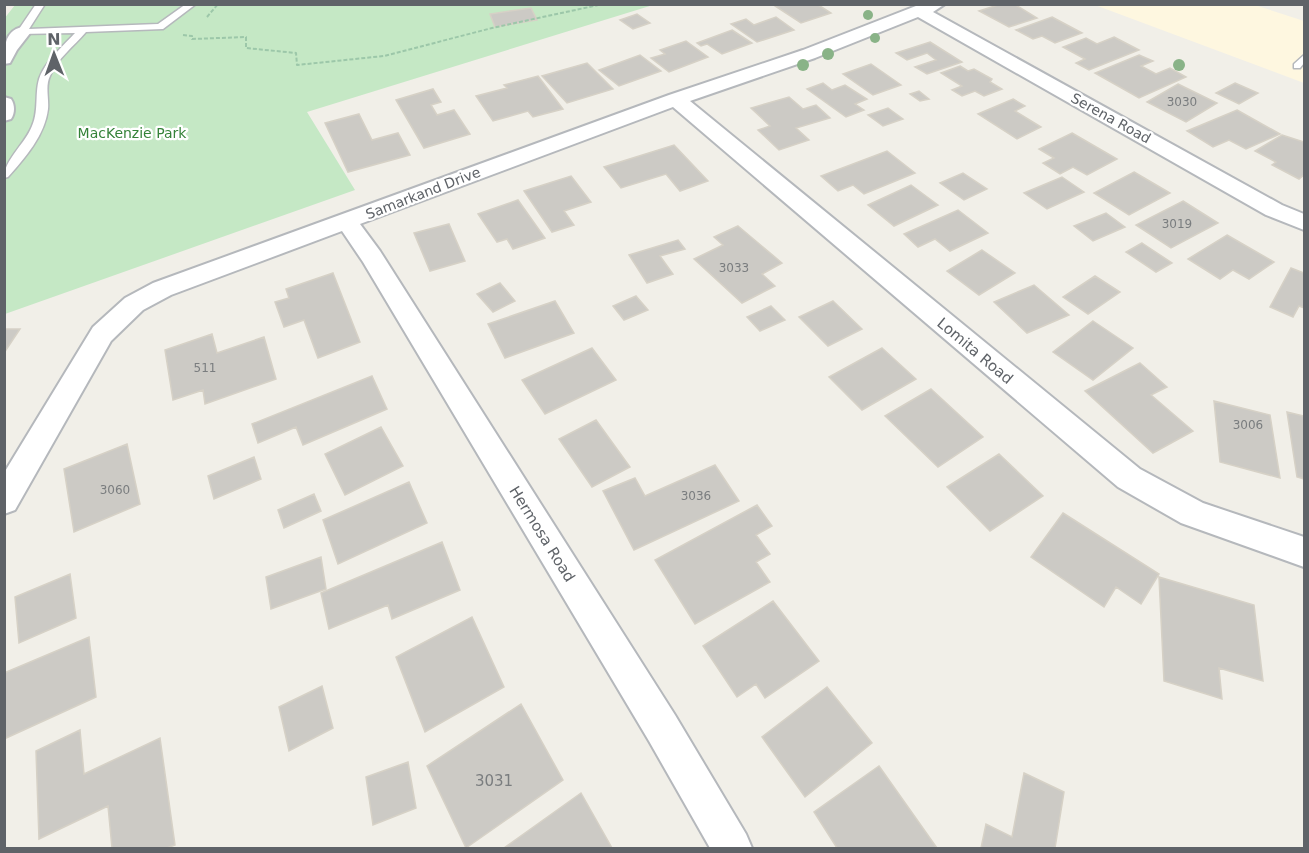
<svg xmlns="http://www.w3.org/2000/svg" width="1309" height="853" font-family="'DejaVu Sans',sans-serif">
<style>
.commercial{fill:#fef7e0}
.green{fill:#c5e8c5}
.building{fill:#cccac5;stroke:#d6d1c6;stroke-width:1.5}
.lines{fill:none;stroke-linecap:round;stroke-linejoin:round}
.lane-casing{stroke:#b5b8bc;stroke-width:3}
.street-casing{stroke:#b5b8bc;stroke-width:4}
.path{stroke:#9cc7a9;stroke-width:2;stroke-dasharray:4 2;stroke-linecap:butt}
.lane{fill:#fff;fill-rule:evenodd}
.street{fill:#fff;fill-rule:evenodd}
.tree{fill:#89b387}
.labels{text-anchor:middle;stroke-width:4.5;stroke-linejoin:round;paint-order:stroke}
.number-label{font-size:12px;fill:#7a7d7f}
.far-street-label{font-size:14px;fill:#5f6368;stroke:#fff}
.far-park-label{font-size:14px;fill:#348238;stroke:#fff}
.street-label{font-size:15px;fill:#5f6368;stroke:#fff}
.near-number-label{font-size:15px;fill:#7a7d7f}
</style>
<rect width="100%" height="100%" fill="#f1efe8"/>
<path class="commercial" d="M1095,5H1255L1304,21V83Z"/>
<path class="green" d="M15,5H653L307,112L355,190L5,314L4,19Z"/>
<path class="building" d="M772,4H817L831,13L801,23Z
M1001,4H1014L1037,18L1009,27L979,11Z
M531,8L537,20L495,27L490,14Z
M637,14L650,23L633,29L620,20Z
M776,17L794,30L757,42L731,24L746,19L754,25Z
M1052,17L1082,33L1055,43L1042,36L1033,39L1016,30Z
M732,30L752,43L722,54L707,44L701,46L697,43Z
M1114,37L1139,50L1089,70L1076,63L1085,59L1063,47L1086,38L1097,44Z
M686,41L708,57L669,72L651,58L665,54L660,50Z
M930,42L962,62L927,74L915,67L936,60L927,53L907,60L896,53Z
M640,55L661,71L619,86L599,70Z
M1139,55L1153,61L1141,66L1156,74L1170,68L1186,77L1139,98L1095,73Z
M587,63L613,89L567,103L542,76Z
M871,64L901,85L873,95L843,74Z
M960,66L968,71L974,69L992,79L990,82L1002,89L984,96L975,91L962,96L952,90L962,86L941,73Z
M538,76L563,109L533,117L528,111L493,121L476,96L507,88L504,85Z
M823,83L832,90L845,85L867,99L855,104L864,110L846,117L807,89Z
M1235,83L1258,93L1239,104L1216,93Z
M1178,84L1217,103L1186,122L1147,102Z
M433,89L441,102L431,105L437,115L454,110L470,134L424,148L396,100Z
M919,91L929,99L920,101L910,94Z
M789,97L803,109L816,105L830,118L796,128L809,140L779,150L758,130L770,126L751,108Z
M1013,99L1025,106L1015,111L1041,127L1017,139L978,114Z
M888,108L903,119L883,126L868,115Z
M1237,110L1280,134L1246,149L1229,140L1213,147L1187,131Z
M359,114L372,140L398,133L410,155L348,172L325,123Z
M1072,133L1117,159L1087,175L1073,167L1060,174L1043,163L1054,158L1039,149Z
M1282,135L1304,142V175L1299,179L1272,165L1276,162L1255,151Z
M674,145L708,181L680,191L666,174L621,188L604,167Z
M887,151L915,173L864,194L853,185L838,191L821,176Z
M1134,172L1170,193L1129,215L1094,193Z
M963,173L987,189L964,200L940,183Z
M571,176L591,202L564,211L574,225L552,232L524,191Z
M1062,177L1084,192L1047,209L1024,193Z
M911,185L938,205L894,226L868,205Z
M518,200L545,238L513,249L507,239L497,242L478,214Z
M1183,201L1218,223L1171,248L1136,225Z
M958,210L988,233L950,251L935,239L918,247L904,234Z
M1106,213L1125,227L1093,241L1074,226Z
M449,224L465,261L430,271L414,233Z
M738,226L782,263L762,274L775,286L742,303L694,259L723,245L714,237Z
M1227,235L1274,262L1249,279L1233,270L1220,279L1188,259Z
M678,240L685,249L660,256L673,274L647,283L629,255Z
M1142,243L1172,263L1156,272L1126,252Z
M982,250L1015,273L979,295L947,271Z
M1291,268L1304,273V308L1299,306L1293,317L1270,307Z
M333,273L360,342L318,358L304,320L284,327L275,302L289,298L286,289Z
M1095,276L1120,292L1088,314L1063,297Z
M500,283L515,301L493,312L477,294Z
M1034,285L1069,315L1027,333L994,302Z
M636,296L648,310L624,320L613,306Z
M555,301L574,333L505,358L488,324Z
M833,301L862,329L828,346L799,317Z
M771,306L785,320L760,331L747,317Z
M1093,321L1133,348L1093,380L1053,352Z
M4,329H20L4,353Z
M212,334L217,353L264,337L276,379L205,404L203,390L173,400L165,350Z
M592,348L616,380L545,414L522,380Z
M882,348L916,379L862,410L829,377Z
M1140,363L1167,387L1151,395L1193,431L1153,453L1085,391Z
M372,376L387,409L303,445L296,427L258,443L252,424Z
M931,389L983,437L938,467L885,416Z
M1214,401L1270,415L1280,478L1220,462Z
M1287,412L1304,416V479L1297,477Z
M596,420L630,467L592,487L559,439Z
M381,427L403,466L345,495L325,454Z
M127,444L140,504L74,532L64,469Z
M999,454L1043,496L990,531L947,487Z
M254,457L261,479L214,499L208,476Z
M715,465L739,501L634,550L603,491L635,478L645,496Z
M409,482L427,523L338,564L323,520Z
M314,494L321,511L284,528L278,510Z
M757,505L772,526L756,535L770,554L756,562L770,582L695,624L655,560Z
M1063,513L1159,574L1141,604L1116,587L1104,607L1031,557Z
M442,542L460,590L392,619L388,605L329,629L321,593Z
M321,557L326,589L271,609L266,577Z
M70,574L76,618L19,643L15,597Z
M1159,577L1254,605L1263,681L1219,668L1222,699L1164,681Z
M773,601L819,661L765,698L756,684L737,697L703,646Z
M472,617L504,687L425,732L396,657Z
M89,637L96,697L4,739V673Z
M322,686L333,728L289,751L279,707Z
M827,687L872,743L805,797L762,737Z
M521,704L563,780L466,848L427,766Z
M80,730L84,774L160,738L175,845L167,848H112L108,806L39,839L36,751Z
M408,762L416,808L373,825L366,777Z
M879,766L937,848H837L814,812Z
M1024,773L1064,792L1055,848H981L986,824L1012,837Z
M581,793L612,848H504Z"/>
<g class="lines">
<g class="lane-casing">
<path id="lane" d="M36,4H45L29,29L158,24L186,4H196L163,29L86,32C74,46 57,59 50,76C45,86 49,98 48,109C45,135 25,158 8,177L4,178C4,160 25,144 32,126C40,109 33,88 42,72C50,57 64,45 75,33L19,34L17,32Z
M1304,55V63L1300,68H1294V64Z"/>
</g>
<g class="street-casing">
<path id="street" d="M921,4H945L933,12L1282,205L1304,214V230L1266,215L918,17L815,58L690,101L1140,469L1203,503L1304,537V567L1181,523L1118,487L673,107L360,224L380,251L675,715L746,834L752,848H710L649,741L363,262L342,231L171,295L143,310L111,341L15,510L4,514V473L93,327L125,298L153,283L669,95L803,50Z
M22,27L28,28L31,32L17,50L10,63L4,64C4,49 4,31 22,27Z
M4,97L11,99C15,105 15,113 11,119L4,121Z"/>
</g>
<path class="path" d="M207,17L218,4
M183,35L192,36V39L246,37V48L296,53L297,65L384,56L492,28L603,4"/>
<use href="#lane" class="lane"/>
<use href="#street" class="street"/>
</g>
<g class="tree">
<circle cx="868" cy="15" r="5"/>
<circle cx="875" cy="38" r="5"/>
<circle cx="828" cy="54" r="6"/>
<circle cx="803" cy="65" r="6"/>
<circle cx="1179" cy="65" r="6"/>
</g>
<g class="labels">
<g class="number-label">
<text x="1182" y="106">3030</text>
<text x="1177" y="228">3019</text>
<text x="734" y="272">3033</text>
<text x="205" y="372">511</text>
<text x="1248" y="429">3006</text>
<text x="115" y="494">3060</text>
<text x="696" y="500">3036</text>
</g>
<g class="far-street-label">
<text transform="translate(1111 118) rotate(29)" y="5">Serena Road</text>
<text transform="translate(423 193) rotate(-21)" y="5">Samarkand Drive</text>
</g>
<g class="far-park-label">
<text x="132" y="138">MacKenzie Park</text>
</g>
<g class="street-label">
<text transform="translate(975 351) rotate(40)" y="5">Lomita Road</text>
<text transform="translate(542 534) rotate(58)" y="5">Hermosa Road</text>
</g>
<g class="near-number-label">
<text x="494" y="786">3031</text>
</g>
</g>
<rect width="1309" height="853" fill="none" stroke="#5f6368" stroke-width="12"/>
<g transform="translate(54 54) rotate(359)" stroke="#ffffff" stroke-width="4.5" paint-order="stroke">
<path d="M0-4.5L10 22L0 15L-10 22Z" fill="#5f6368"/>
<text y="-9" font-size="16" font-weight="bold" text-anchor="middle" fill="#5f6368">N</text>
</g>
</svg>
